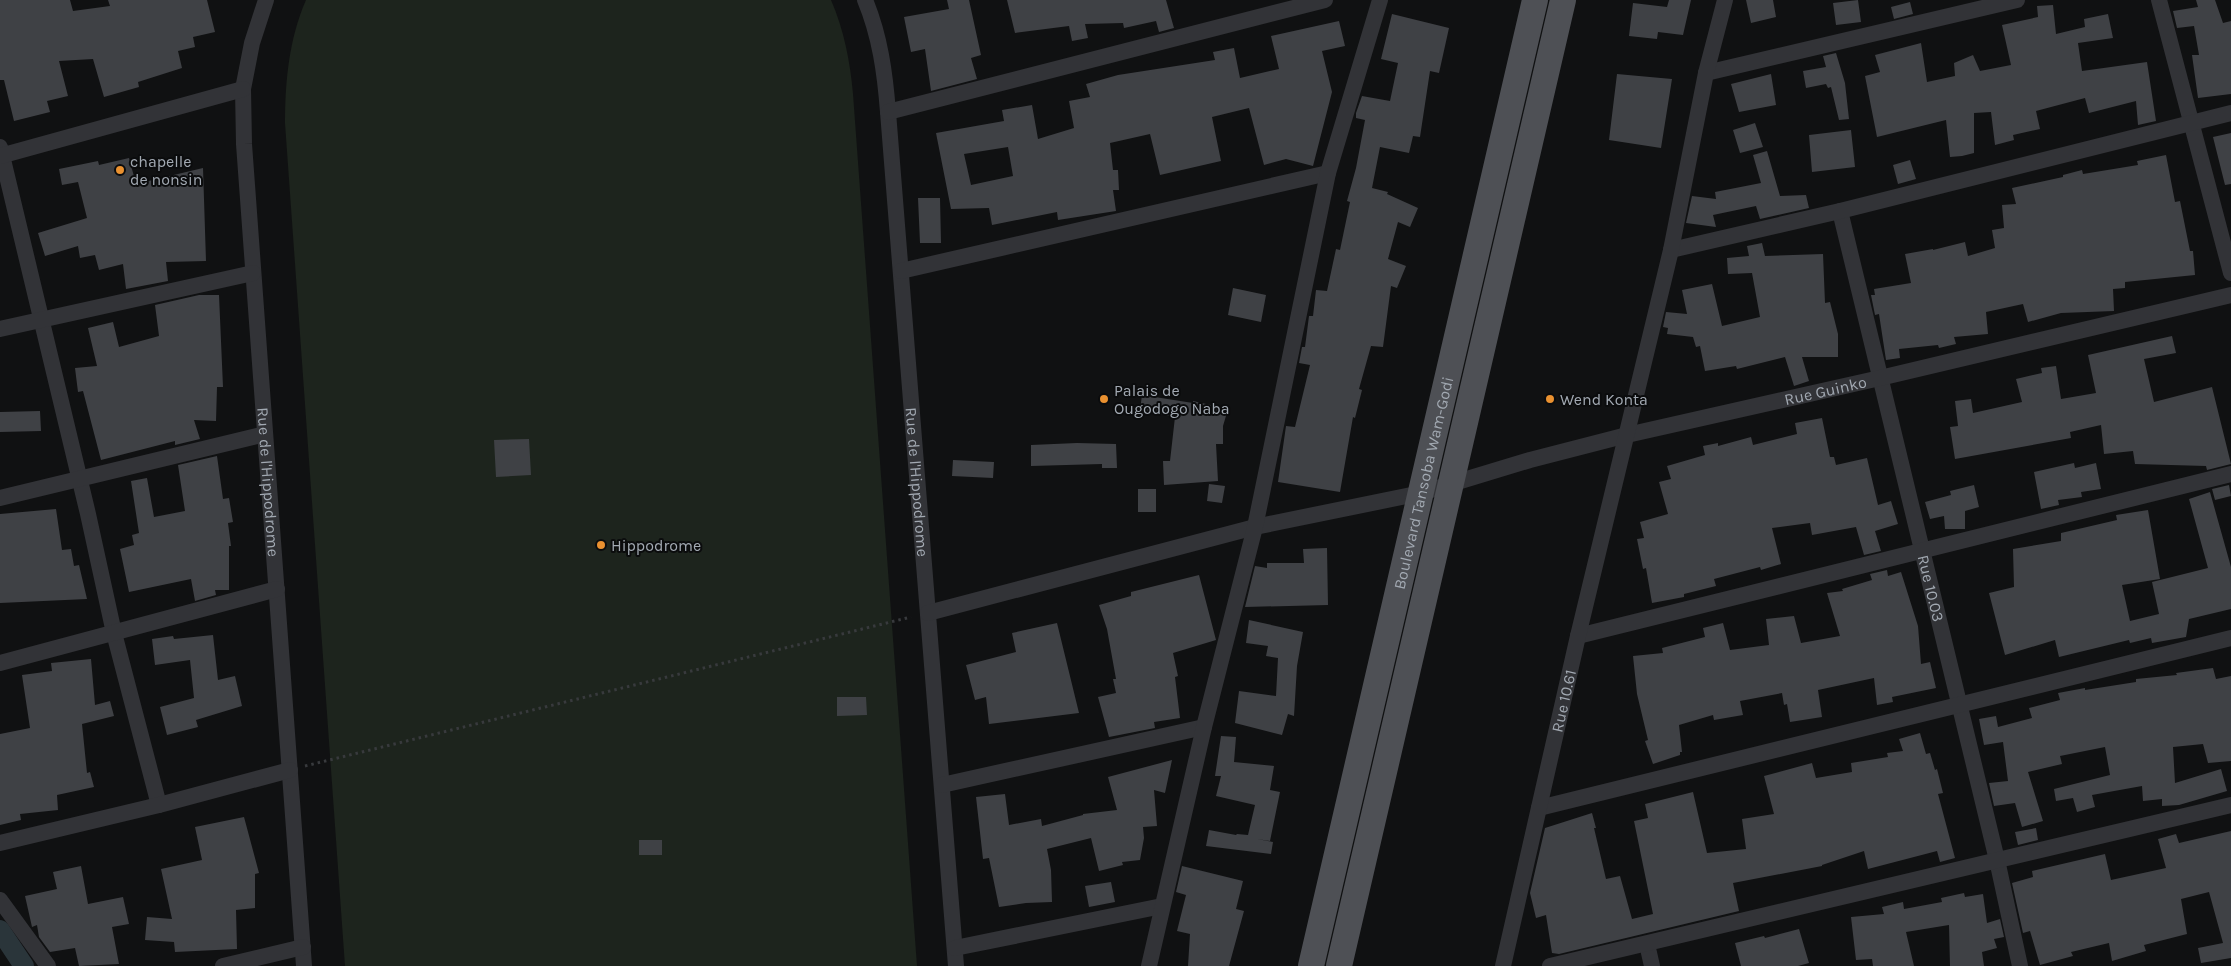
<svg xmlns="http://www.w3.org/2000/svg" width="2231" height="966" font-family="Karla,sans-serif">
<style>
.green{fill:#1d241d}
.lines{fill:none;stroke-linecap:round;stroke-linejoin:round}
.canal{stroke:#2a353a;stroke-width:20}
.building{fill:#3f4145;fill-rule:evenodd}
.path{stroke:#383a3d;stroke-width:3;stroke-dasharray:2.5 4;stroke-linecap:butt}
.minor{stroke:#323337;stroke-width:16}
.primary{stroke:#4e5055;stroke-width:26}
.poi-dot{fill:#ea9130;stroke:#0b0c0d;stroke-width:2}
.labels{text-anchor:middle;stroke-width:4;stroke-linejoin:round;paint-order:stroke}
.poi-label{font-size:16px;fill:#a2a9b2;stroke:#0b0c0d;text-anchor:start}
.street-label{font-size:16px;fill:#a2a9b2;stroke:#0b0c0d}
</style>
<rect width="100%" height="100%" fill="#101112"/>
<path class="green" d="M306,0H831C844,30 850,61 853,94L917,966H345L285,123C285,81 289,39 306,0Z"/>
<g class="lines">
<path class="canal" d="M0,930L24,966"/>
</g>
<path class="building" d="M0,0H70L73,11L110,6L108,0H207L215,32L193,37L195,47L178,51L182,68L138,82L139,87L104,97L93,59L59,61L68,96L47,101L50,112L14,121L4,80H0Z
M947,0H969L981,55L971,58L977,79L931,91L925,49L911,52L904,17L949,9Z
M1007,0H1166L1174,28L1159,32L1156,21L1124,28L1123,23L1085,24L1088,38L1072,41L1069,26L1015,33Z
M1669,0H1691L1683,35L1658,32L1657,39L1629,36L1633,3L1667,7Z
M1746,0H1773L1776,17L1751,23Z
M1858,0L1861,22L1836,25L1833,3Z
M2196,0H2215L2223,23L2231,21V94L2198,98L2192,55H2199L2194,26L2177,28L2173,11L2198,7Z
M1910,2L1913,14L1894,19L1891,7Z
M2053,5L2056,34L2085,27L2084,19L2108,14L2113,38L2078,43L2082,71L2147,62L2156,121L2138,125L2136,101L2089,113L2085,98L2036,111L2040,129L2013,135L2014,140L1995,145L1991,112L1974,113V153L1962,156L1950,157L1946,120L1877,137L1865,76L1880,72L1875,55L1921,43L1927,82L1955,76L1954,63L1973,55L1980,71L2011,65L2002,25L2038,17L2037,6Z
M1392,14L1449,28L1439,73L1430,71L1420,137L1413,136L1409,153L1380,147L1372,188L1388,192L1387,194L1418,208L1410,227L1398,222L1388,259L1406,266L1397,288L1391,286L1383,347L1371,346L1359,389L1362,390L1355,418L1353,417L1340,492L1278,482L1286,426L1295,427L1310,365L1299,363L1302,347H1305L1309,316H1313L1316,290L1327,291L1336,249L1340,250L1350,202L1347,201L1356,168L1365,120L1356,118V113L1362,96L1390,101L1398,63L1381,59Z
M1339,21L1345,46L1322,51L1332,92L1313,166L1286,159L1264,165L1249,108L1212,117L1221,161L1160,175L1150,134L1110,143L1113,170H1118L1119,190H1113L1116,211L1058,220L1057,212L992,225L989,208L951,209L936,133L1004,121L1002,110L1032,105L1038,139L1074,128L1069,101L1090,97L1086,84L1118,75L1215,60L1213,52L1234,48L1240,78L1279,69L1271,36ZM1008,147L1013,176L971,185L964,154Z
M1836,53L1845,83L1849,119L1839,120L1831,87L1828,88L1826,84L1806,88L1803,71L1826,67L1823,56Z
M1617,74L1672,79L1661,148L1609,140Z
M1771,74L1776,105L1739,112L1731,84Z
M1755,123L1763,147L1740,153L1733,130Z
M1851,130L1855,167L1812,172L1809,135Z
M2231,133V184L2225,185L2213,137Z
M1767,151L1780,196L1806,195L1809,208L1760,219L1756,206L1713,215L1716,227L1686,223L1692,196L1716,199L1715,192L1761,183L1753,155Z
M2166,155L2175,202L2180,201L2190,251H2193L2195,275L2125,282V288L2113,289L2114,311L2061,313L2028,322L2023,304L1986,312L1988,334L1954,337L1956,344L1939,348L1938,345L1899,349L1900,358L1886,360L1879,314L1875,315L1871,295H1875L1874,289L1911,283L1905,254L1933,249V250L1965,242L1968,256L1995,248L1992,230L2004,228L2002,205L2016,204L2012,188L2063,177V175L2082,170L2083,174L2138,165L2137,161Z
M129,158L136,184L203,168L206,261L166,262L168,281L126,289L123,264L99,270L95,255L80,258L78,246L45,256L38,233L87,218L78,182L62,185L59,169L98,161L99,165Z
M1910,160L1916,179L1898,184L1893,165Z
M918,198H940L941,243H920Z
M1762,243L1765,256L1823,254L1825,303L1830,302L1838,334V357H1802L1809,381L1794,386L1785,357L1737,369L1736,366L1705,371L1700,346L1696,347L1693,337L1667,334L1668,328L1663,327L1666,312L1687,314L1682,290L1712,284L1722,326L1760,317L1752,273L1728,274L1727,258L1749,256L1747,246Z
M1233,288L1266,295L1261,322L1228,315Z
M199,295H219L223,387H217L216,421L194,420L200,439L175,445V441L101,460L83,391L78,392L75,368L97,366L88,328L113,322L119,347L159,336L155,305Z
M2172,336L2176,353L2144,359L2154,402L2212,387L2231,464L2207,470L2206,466L2135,464L2133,451L2104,454L2101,425L2070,432L2071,438L1955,459L1950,427L1958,426L1955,401L1971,399L1973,413L2022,402L2016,379L2042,373L2041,368L2056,366L2061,399L2096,393L2088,355Z
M1142,395L1193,403V401L1228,409L1223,426V444H1216L1218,481L1164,485L1163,461H1170L1175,417L1140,410Z
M40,411L41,431L0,432V412Z
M1822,418L1830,457H1834L1836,465L1867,458L1878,505L1891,501L1898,524L1875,531L1881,551L1864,555L1856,527L1812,535L1810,523L1772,528L1781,564L1761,570L1760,567L1714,579L1716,586L1684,594V597L1652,603L1646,568L1643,569L1637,539L1644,538L1640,522L1668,514L1659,482L1671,479L1667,466L1705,455L1703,446L1718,443V446L1751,437L1753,445L1797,434L1795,423Z
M529,439L531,475L496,477L494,440Z
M1077,443L1116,444L1117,468H1102V464L1031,466V445Z
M217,456L223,499L229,498L233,522L228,523L231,546H229V590H215L216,595L195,601L191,579L129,592L120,549L134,545L132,535L139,533L131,481L147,478L154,517L185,511L178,465Z
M953,460L994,462L993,478L952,476Z
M2074,463L2075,468L2096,463L2101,489L2081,492L2082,497L2058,500L2059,505L2041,509L2034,472Z
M1209,484L1225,486L1222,503L1207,501Z
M1974,485L1979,507L1965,511V529H1945L1944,516L1930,519L1925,502L1951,495L1950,491Z
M2229,485L2231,496L2215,500L2212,489Z
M1138,489H1156V512H1138Z
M2210,492L2231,567V609L2189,619L2186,637L2152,643L2151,638L2130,643L2129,640L2059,657L2055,640L2005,655L1989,593L2014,587L2013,549L2061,541V533L2117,520L2116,515L2148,510L2160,579L2122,585L2130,621L2159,614L2152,582L2208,568L2189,499Z
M56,509L62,550L71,549L74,566L79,565L87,599L0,603V514Z
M1327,548L1328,605L1245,607L1255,566L1267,568V563H1304L1303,549Z
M1887,570L1888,576L1901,572L1918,626L1921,664L1930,662L1936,688L1892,697L1893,702L1877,705L1874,678L1818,690L1822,717L1790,722L1787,704L1784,705L1782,693L1740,701L1743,715L1714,720L1713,715L1679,725L1682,752H1680V755L1653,764L1645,741L1648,740L1637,694L1633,656L1663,653L1662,648L1705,637L1703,628L1723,623L1730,650L1769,645L1766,619L1794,616L1801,643L1840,636L1827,593L1843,591L1842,589L1872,580L1870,574Z
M1199,575L1216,640L1173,653L1178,676L1175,677L1180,718L1154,722L1155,728L1109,737L1098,697L1116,693L1113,679H1116L1107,629L1099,605L1131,596V592Z
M1249,620L1303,632L1297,666L1294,716L1288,714L1282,735L1235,723L1239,691L1276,696L1278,658L1266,656L1268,646L1246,643Z
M1057,623L1079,713L989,724L986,697L975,700L966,665L1016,652L1012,633Z
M213,635L218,680L235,676L242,706L196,720L198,727L167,735L160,707L194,698L190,660L155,665L152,639L173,636L174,639Z
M91,659L95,705L110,701L114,716L82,724L87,773L90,772L94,787L57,795L58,810L20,814L21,820L0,825V734L30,728L22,675L52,671L51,663Z
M2213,668L2216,679L2231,676V761L2208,763L2203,744L2173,747L2175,783L2221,769L2227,791L2179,805L2162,806V799L2143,801L2142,786L2092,795L2095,807L2077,812L2073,798L2056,801L2054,789L2110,775L2105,747L2060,756L2062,764L2028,772L2043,821L2022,827L2015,803L1994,806L1989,783L2008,781L2003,742L1984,745L1979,719L1996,716L1998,727L2032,718L2029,708L2060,700L2058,693L2085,688V690L2136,682V679L2177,675L2176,673Z
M837,697H866L867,715L837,716Z
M1920,733L1926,754L1930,753L1935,770L1937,769L1943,793L1938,794L1955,858L1940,862L1937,851L1868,869L1864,851L1822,865V866L1733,883L1739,911L1559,954L1552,953L1546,915L1536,918L1530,893L1545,828L1592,813L1596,828H1594L1606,879L1620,876L1632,919L1653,914L1634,821L1648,818L1645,804L1693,792L1707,853L1746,849L1742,819L1774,814L1764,776L1812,763L1816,778L1852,772L1851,763L1888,757L1887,753L1903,751L1899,739Z
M1221,736L1236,737L1234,762L1274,766L1270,790L1280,792L1270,841L1257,839L1273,842L1271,854L1206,846L1209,830L1236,835L1237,834L1248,835L1255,805L1216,796L1221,776H1215Z
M1172,760L1165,793L1154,790L1157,826L1143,827L1144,838L1140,860L1122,862L1123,865L1099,871L1091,838L1047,849L1051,870L1052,902L1026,903L999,907L989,858L983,859L976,797L1005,794L1009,825L1041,819L1042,826L1083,815V814L1117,810L1108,777Z
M244,817L259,873L255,874V908L236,910L237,949L175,952L174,942L145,940L147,917L172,919L161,869L202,860L195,827Z
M2036,828L2038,840L2018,845L2015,832Z
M2231,831V958L2201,963L2198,948L2223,943L2209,892L2181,899L2187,934L2144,945L2146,951L2112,961L2109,943L2071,952L2073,956L2040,965L2030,931L2023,933L2012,883L2033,877L2032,871L2105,854L2111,880L2166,868L2158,839L2176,834L2179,843Z
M639,840H662V855H639Z
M81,866L88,904L123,897L129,924L112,927L119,964L79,966L75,948L50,952L39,937L37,925L32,927L25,896L57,889L53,872Z
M1182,866L1243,881L1236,909L1244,911L1229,966H1188L1190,934L1177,931L1186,895L1176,892Z
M1111,882L1115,902L1089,907L1085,886Z
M1964,893L1965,897L1983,894L1987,923L2000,919L2004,937L1994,939L1997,948L1982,952L1984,966H1950L1949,925L1906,932L1914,966H1873L1872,959L1856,960L1851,917L1884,914L1882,907L1903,902L1904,909L1942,902L1941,898Z
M1799,929L1809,963L1798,966H1741L1735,943L1764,936L1765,938Z"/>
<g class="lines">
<path class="path" d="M305,766L911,617"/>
<g class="minor">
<path id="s1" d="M266,0L252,43L243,89L244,144L304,966"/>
<path id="s2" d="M865,0C880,36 885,73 888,112L956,966"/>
<path d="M2159,0L2231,273"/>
<path d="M1706,73L2017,0"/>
<path d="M888,112L1325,0"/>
<path d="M0,147L88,514L114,633L159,805"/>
<path d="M0,156L243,89"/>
<path id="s3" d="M1840,211L1997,860L2020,966"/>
<path d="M1671,250L1840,211L2231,113"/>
<path d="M901,271L1328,173"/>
<path d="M0,329L253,273"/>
<path d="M0,498L265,434"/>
<path id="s4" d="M928,613L1255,527L1421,493L1530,460L1627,435L1880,378L2231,295"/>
<path d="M1578,636L2231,474"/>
<path d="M0,663L277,589"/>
<path d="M942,785L1204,727"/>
<path d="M1539,808L2231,638"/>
<path d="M0,843L159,805L290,770"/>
<path d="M0,900L48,966"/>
<path d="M1647,944L1652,966"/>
<path d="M955,948L1162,906"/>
<path d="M223,966L303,947"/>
<path d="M1149,966L1204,727L1255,527L1328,173L1380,0"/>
<path id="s5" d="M1503,966L1578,636L1671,250L1706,73L1725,0"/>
<path d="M1550,966L2231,805"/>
</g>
<g class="primary">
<path id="s6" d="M1311,966L1535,0"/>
<path d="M1339,966L1563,0"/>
</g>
</g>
<g class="poi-dot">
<circle cx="120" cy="170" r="5"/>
<circle cx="1104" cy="399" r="5"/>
<circle cx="1550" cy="399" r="5"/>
<circle cx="601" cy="545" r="5"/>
</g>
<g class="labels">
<g class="poi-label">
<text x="130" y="167">chapelle<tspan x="130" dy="18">de nonsin</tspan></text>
<text x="1114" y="396">Palais de<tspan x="1114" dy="18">Ougodogo Naba</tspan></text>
<text x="1560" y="405">Wend Konta</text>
<text x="611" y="551">Hippodrome</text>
</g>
<g class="street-label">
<text dy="6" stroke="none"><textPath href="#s4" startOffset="925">Rue Guinko</textPath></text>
<text dy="6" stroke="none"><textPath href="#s1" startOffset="486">Rue de l'Hippodrome</textPath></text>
<text dy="6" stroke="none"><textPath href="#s2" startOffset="486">Rue de l'Hippodrome</textPath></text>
<text dy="6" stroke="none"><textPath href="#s6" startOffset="496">Boulevard Tansoba Wam-Godi</textPath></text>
<text dy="6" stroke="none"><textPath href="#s3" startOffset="388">Rue 10.03</textPath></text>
<text dy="6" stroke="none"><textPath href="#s5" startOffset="272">Rue 10.61</textPath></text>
</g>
</g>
</svg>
